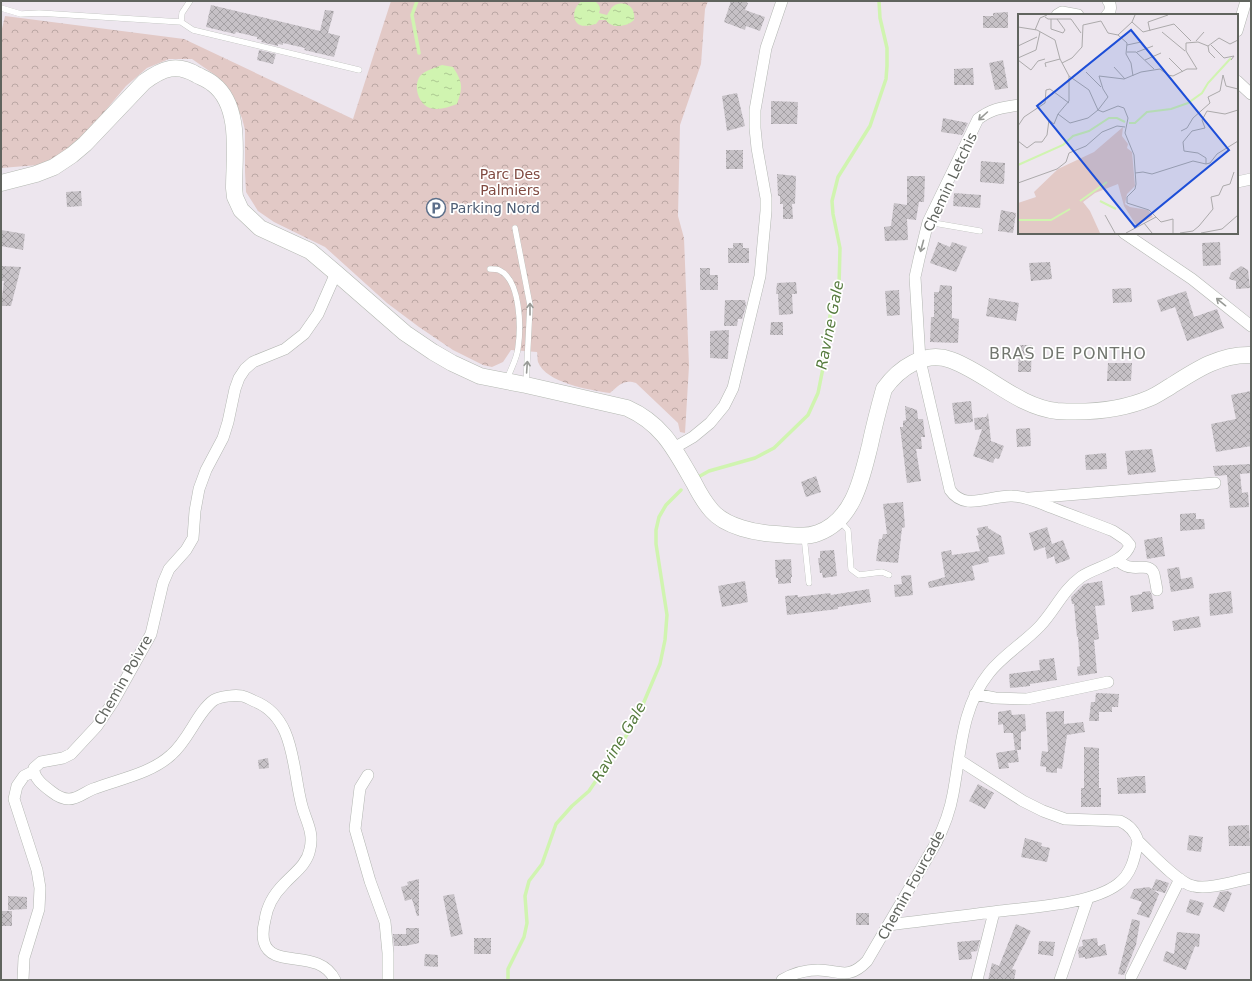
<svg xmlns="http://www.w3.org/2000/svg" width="1252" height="981" font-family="'DejaVu Sans',sans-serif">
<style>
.park{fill:url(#park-crowns)}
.water{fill:url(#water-ripples)}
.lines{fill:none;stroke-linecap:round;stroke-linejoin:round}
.stream{stroke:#d0f4b0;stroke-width:3.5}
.building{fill:url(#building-cross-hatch)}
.service-casing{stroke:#b2b6b1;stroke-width:6}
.minor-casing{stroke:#b2b6b1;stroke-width:12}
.secondary-casing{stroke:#b4b9b2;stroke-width:17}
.service{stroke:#fff;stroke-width:5.5}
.minor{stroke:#fff;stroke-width:11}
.secondary{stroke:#fff;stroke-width:16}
.oneway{stroke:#989a96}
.labels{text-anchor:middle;stroke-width:3.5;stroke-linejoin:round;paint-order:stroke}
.park-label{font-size:14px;fill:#804a41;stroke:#fff}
.street-label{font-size:14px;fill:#60645e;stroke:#fff}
.service-label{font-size:14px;fill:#4e5e75;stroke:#fff;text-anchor:start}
.water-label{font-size:15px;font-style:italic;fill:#567b3e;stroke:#fff}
.quarter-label{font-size:16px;letter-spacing:1px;fill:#72766f;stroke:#fff}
.inset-river{fill:none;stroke:#d0f4b0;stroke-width:2}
.inset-road{fill:none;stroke:#acaaab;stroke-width:1}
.view{fill:#1d4ed8;fill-opacity:0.15;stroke:#1d4ed8;stroke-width:2}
.inset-edge{fill:none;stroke:#60645e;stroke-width:2}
</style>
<defs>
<pattern id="park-crowns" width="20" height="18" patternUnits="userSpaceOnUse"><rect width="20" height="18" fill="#e2c9c6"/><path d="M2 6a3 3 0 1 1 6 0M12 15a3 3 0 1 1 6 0" fill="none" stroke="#bba7a4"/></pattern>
<pattern id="water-ripples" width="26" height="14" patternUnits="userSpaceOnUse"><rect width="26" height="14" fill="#d0f4b0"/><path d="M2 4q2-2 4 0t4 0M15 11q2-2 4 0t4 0" fill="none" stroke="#acc992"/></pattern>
<pattern id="building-cross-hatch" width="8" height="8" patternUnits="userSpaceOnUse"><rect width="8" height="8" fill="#c6c1c6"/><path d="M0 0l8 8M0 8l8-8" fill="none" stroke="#a4a0a4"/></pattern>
</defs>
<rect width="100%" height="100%" fill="#ede6ee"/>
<path class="park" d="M391,1H708L705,9L701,64L680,125L678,216L684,238L689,366L685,433L680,432L678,423L636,383C624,379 619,385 610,393C590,390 546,383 538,362C537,359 538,355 537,352L511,350L503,362L492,367L483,365L453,350L419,327L387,303L325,247L274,222L258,211L246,192L245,172V130L242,118L229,90L215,75L192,59H169L147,68L126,86L84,136L61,155L38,165L1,168V33L5,16L184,39L353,119Z"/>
<path class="water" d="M582,1H595C600,6 601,7 599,13L607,15C609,12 611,7 615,5C627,0 636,8 634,20C627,27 611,29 606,20H599L596,24C591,25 585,27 580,25C570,20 574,6 582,1Z
M442,65L453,67C463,83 463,87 457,104C448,107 439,111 430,108C418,104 413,86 420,76C425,70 435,68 442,65Z"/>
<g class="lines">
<path class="stream" d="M417,1L412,15L419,53
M700,476L709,471L755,458L774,448L808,415L818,393L827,348L830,316L839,286L840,248L833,214L832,201L838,177L870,126L886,79L887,66V48L880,18L879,1
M508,980V969L524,937L527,923L525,896L529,881L542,864L556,824L572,806L589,791L623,741L638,716L660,664L665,640L667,615L656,544V530L659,517L666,505L681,490"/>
</g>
<path class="building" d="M731,1H743L748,3L745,10L765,17L760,31L746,26L745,30L724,22Z
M211,5L320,31L325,10L334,11L328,33L340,36L334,57L304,50L305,48L283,43V45L278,44V46L261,42L262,40L257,39V37L236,32L235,34L206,27Z
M1008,12V28H983V16H993V13Z
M259,50L276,54L273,64L257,60Z
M1003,60L1008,88L995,90L989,63Z
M973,68L974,85H954V69Z
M737,93L745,126L727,131L722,96Z
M771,101L798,102L797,124H771Z
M943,118L968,123L962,135L941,132Z
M726,150H743V169H726Z
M981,161L1005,163L1004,184L980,182Z
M777,174L796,176L795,204H792L793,219H783V204H780V196H778Z
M907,176H925L924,202H919L916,220L907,219L908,240L885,241L884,227L891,226L894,203L907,205Z
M81,191L82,206L67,207L66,192Z
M954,193L981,195L980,208L953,206Z
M1001,210L1016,213L1013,233L998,231Z
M1,230L25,234L23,250L1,246Z
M938,242L950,247L952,242L967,247L956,272L930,263Z
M1220,242L1221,265L1203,266L1202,243Z
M733,243H743V248H749V263H728V248H733Z
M1050,262L1052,279L1031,281L1029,263Z
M1,266L21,267L11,306H1L4,281H1Z
M1241,266L1248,270L1250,288L1236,289V281L1229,279L1231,273Z
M700,268H710V275H718V290H700Z
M796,282L797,294H792L793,314L779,315L778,294H776L777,283Z
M940,285L952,286V318L959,319L958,343L930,342L931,317H934V292H939Z
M1131,288L1132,302L1113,303L1112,289Z
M899,290L900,315L887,316L885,291Z
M1186,291L1194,317L1217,309L1224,328L1187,341L1175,307L1161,312L1157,300Z
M989,298L1019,303L1016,321L986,316Z
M725,300H745L746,306L742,319H738L737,326H724Z
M771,322H783V335H770Z
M729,330L728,359L710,358V331Z
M1019,345H1032L1031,372H1018Z
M1108,363H1132L1131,381H1107Z
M1251,391V446L1216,452L1211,424L1236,419L1231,395Z
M971,401L973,422L955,424L952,403Z
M905,406L917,410L918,419H923L925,437H921L922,449H916L921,481L907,483L900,427H903V421L906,420Z
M988,413L991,441L1004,446L999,459L995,458L993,463L973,456L982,429L975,430L974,418L986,417Z
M1030,428L1031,446L1017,447L1016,429Z
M1152,449L1156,472L1128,475L1125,451Z
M1106,453L1107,469L1086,470L1085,455Z
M1251,464V473L1240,474L1242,493L1248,492L1249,507L1230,508L1227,475L1215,476L1213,466Z
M816,476L821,492L806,497L801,482Z
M903,502L905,527L902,528L898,563L876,561L879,539H882L883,534H887L883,504Z
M1196,513V519H1204L1205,529L1180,531V514Z
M988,526V528L1001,536L1005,554L988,557L989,562L972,566L975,580L929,588L928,582L945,577L941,552L951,550L952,555L980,551L976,536L979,535L977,528Z
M1047,527L1052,544L1063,540L1070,559L1056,564L1054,556L1047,559L1045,547L1034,551L1029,533Z
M1162,537L1165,556L1147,559L1144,540Z
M834,550L837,576L823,578L822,573H820L818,558H820V551Z
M791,559L792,577H791V583L778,584V578H776L775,560Z
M1179,567L1181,579L1192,577L1194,588L1171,592L1167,569Z
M911,575L913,595L895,597L894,585L902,584L901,576Z
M745,581L748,602L722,607L718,586Z
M1102,581L1105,605L1095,606L1099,639L1094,640L1097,673L1078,676L1077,667L1080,666L1078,637H1077L1074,604H1072L1071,597L1084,584Z
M869,589L871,602L838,607V609L787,615L785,596L798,595V597L830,593L831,595Z
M1150,591L1152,595L1154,609L1132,612L1130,596L1142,594V592Z
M1231,591L1233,613L1210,616L1209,594Z
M1199,616L1201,627L1174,631L1172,621Z
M1054,658L1057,680L1030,684V686L1010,688L1009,674L1040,670L1039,660Z
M1096,693L1119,694L1118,707H1112V712H1099V721H1089L1091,702H1095Z
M1011,710L1012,715L1025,714L1026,731L1021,732V750H1017L1019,762L1008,763L1009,768L999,769L996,753L1015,750L1013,733H1004L1003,724L998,725V712Z
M1064,711V724L1083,722L1085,732L1067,735L1062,769L1057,768V773L1046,772V767L1040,766L1042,751L1048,752L1046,712Z
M1084,747L1099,748V788H1101V807H1081V788H1084Z
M268,758L269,768L259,769L258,760Z
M1138,776H1145L1146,793L1118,794L1117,778Z
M978,784L994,793L985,809L969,801Z
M1249,825L1250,846H1229L1228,826Z
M1189,835L1203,837L1201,852L1187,850Z
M1025,838L1042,843L1041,846L1050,848L1047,862L1021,857Z
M419,879V916H417L412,899L405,901L401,887L408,885L407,882Z
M1156,879L1169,883L1165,893L1153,890L1159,894L1149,918L1137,914L1142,902L1130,898L1134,889L1149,887L1152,889Z
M1227,891L1232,893L1224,912L1213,907L1220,892Z
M454,894L463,934L451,937L443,896Z
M8,896L27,897V909L8,910Z
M1190,899L1204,903L1199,916L1186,912Z
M1,911H12V926H1Z
M856,913H869V925H856Z
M1132,919L1140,921L1136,945L1124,975L1118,974Z
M1016,924L1031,931L1012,969L1016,970L1014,980H988L992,963L999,966Z
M406,928H419V943L405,946H394L393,934H406Z
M1177,932L1200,934L1199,947L1195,946L1186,970L1163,961L1166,951L1174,954Z
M474,938H491V954H474Z
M1097,938L1098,946L1105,944L1107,955L1085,959V957L1079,958L1078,950L1079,947L1083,946L1082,940Z
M980,940L977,951L971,952L972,959L959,960L957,942Z
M1039,941L1055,942L1053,956L1038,954Z
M425,954L438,955V967L424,966Z"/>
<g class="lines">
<g class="service-casing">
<path id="service" d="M190,1L182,13L181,22L193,30L359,70
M1,8L21,14L39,13L181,22
M928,222L980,231
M515,228L530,305L526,384
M490,269C493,269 497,269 499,270C521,280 521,328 518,348C517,359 510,370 507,380
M839,520L848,530L851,569L859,575L882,572L889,575
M804,536L809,583"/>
</g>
<g class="minor-casing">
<path id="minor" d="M1057,15L1062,12L1078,15
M1107,15C1111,11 1112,6 1108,1
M1237,31L1246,1
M1237,81L1251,94
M1237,182L1251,179
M1124,233L1192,279L1251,326
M674,448L693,437L710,423L724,406L733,388L760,276L766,211V198L757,148L755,128V110L766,48L782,1
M1030,498L1215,483
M1117,560C1121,563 1125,567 1131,567C1139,569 1150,563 1154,574C1155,579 1156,584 1157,590
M975,694L995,698L1027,699L1108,682
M959,760L1023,801L1043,811L1065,819L1120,821C1129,825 1135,831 1138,841C1150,852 1178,883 1193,886C1209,890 1235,881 1251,878
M368,775L360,788L355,829L370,881L385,922L388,953V980
M888,925C926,920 963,916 1000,911C1033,907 1092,904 1118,884C1132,874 1135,856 1138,841
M1131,977L1180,879
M23,980L24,958L39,909L40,888L37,870L14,799L17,786L24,776L34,771
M335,980C319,947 272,970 264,942C262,934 263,928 265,920C267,906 274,894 284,884C294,873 307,865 310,849C314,832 306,821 302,806C292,770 296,717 254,701C250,699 246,697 242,696C235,695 221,696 214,700C197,712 189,740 171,755C150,774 119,779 93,789C85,792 78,799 69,799C63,799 57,796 52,792C44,786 33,778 34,768L41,762L63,758L71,754L97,726L113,702L151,634L163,583L169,569L186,550L193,538L195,511L199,489L206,470L223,438L228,422L235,389L239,378L245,369L253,362L285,349L304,334L318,314L336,273
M782,980C792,974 805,970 818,970C839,970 848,981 867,961L936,843C944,827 950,811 953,794C961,752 961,708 989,673C1003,655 1024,643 1040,626C1055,610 1063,590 1081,577C1095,567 1124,563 1130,545L1125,539L1113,531C1093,523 1073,516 1053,508C1040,503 1026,496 1012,496C990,495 965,512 950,490L920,360L915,277L919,259L928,222L978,119C993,108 1001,108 1019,105
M977,980L994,912
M1060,980L1088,898"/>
</g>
<g class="secondary-casing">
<path id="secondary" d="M1,183L36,174L54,167L72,155L85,144L144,82C163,68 177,63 197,75C203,78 209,80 213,84C242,106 234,157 234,188L235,197L241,210L260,228L310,251L336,273L405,333L433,352L452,363L480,376L526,385L627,408C663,424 675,450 694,483C699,493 705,503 712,511C726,527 756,533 776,534C790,535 805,538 818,533C854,520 862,477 870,445C874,426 879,407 884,389C899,368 925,350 951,360C987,373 1018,407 1057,411C1088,413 1122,410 1150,398C1157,395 1164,390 1171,386C1196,370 1220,354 1251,355"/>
</g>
<use href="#service" class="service"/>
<use href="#minor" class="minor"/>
<use href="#secondary" class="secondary"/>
</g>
<defs><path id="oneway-shaft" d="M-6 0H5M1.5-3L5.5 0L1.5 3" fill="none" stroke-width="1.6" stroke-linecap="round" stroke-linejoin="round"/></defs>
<g class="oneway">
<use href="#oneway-shaft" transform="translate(983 116) rotate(138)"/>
<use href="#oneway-shaft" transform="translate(922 246) rotate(105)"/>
<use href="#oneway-shaft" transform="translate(1221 302) rotate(-141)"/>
<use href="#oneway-shaft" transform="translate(530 309) rotate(-90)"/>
<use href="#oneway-shaft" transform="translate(527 367) rotate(-86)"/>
</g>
<defs>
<g id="parking-ring" transform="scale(1)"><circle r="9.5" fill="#fff" stroke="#5c6f8a" stroke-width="1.5"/><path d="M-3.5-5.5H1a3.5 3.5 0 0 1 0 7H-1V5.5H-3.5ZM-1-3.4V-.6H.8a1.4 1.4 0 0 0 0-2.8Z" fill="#5c6f8a"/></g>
</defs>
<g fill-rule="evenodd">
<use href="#parking-ring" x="436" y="208"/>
</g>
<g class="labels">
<g class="park-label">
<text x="510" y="179">Parc Des<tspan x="510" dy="16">Palmiers</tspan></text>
</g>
<g class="street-label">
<text transform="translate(950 182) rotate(-65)" y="5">Chemin Letchis</text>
<text transform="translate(123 680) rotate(-60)" y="5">Chemin Poivre</text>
<text transform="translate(911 885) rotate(-61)" y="5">Chemin Fourcade</text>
</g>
<g class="service-label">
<text x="450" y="213">Parking Nord</text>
</g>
<g class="water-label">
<text transform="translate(830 325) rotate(-79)" y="5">Ravine Gale</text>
<text transform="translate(619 742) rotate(-59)" y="5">Ravine Gale</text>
</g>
<g class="quarter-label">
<text x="1068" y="359">BRAS DE PONTHO</text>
</g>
</g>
<g transform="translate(1018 14)">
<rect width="220" height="220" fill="#ede6ee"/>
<path d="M105,113L104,122L110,130L109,134L114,138L117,172L109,180L107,190L112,193L130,196L135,203L118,211L106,192L100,170L77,179L65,188L72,197L82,219H0V189L18,183L16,178L40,155L76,138Z" fill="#e2c9c6"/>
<path class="inset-river" d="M111,109H117L129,98L153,95L170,89L184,79L190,69L213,44M0,151L45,131L55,122L71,117L91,104H99L107,108M62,187L89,168M82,187L98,195M0,206H33L52,195"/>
<path class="inset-road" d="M27,3L30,5H53L63,19M33,5V15L45,19L47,16L39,5M114,8L125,18L156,10L173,27M0,13L19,16L37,26L42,45L51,62L71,76L80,96L85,98L100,92L106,94L110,104L107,119L116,141L118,170L117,175L109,183V189L131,196L143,208L155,205V219M17,16L22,4L29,1M132,17L130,8L150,1M144,18L167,37M100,21L109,29L108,40L113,49L115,62M178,27L186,18M109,31L123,28M193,31L206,44L216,42L213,46M0,32L19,23M190,32L191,38L197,44M109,38H118L136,55M119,38L135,32M0,44L18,36L22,18M151,44L165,58M0,46L13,56L20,47L27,45M127,46L143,39M44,49L54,44L64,33L65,11L83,7L90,19L100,21L114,8L117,1M28,53L27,49L42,45M96,53L107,65M68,58L83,73M40,100L52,109L70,104L80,96L90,83L85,75L81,62L106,65L123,58L142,55L150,61L155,62L169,55H179L168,37V29L180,28L190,32L201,24L212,30L220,26M40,100L51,87V62M0,112L6,103L27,89L28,76L32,75L51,89M163,117L169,114L175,104L192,89L190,83L202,77L205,61L208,72L220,75M0,127L9,134L17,128H24L29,121L31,106L36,110L40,100M188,150V144L180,139L166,137L165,128L174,117L187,114L184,106L189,97L207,100L220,96M188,150L192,149L199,140L220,127M117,159L125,158L134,160L175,147L188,150M0,169L39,155L48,148L51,139L68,132L84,118L99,112L107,113M87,201L97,219M126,209L134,219M108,219L138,203M162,219L175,217L181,212L195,195L193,183L201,181L205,172L212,170L216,158M183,219L204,215L220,201"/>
<path class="view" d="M113,16L211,136L117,213L19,92Z"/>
<rect width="220" height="220" class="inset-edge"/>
</g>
<rect width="1252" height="981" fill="none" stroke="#60645e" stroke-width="4"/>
</svg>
